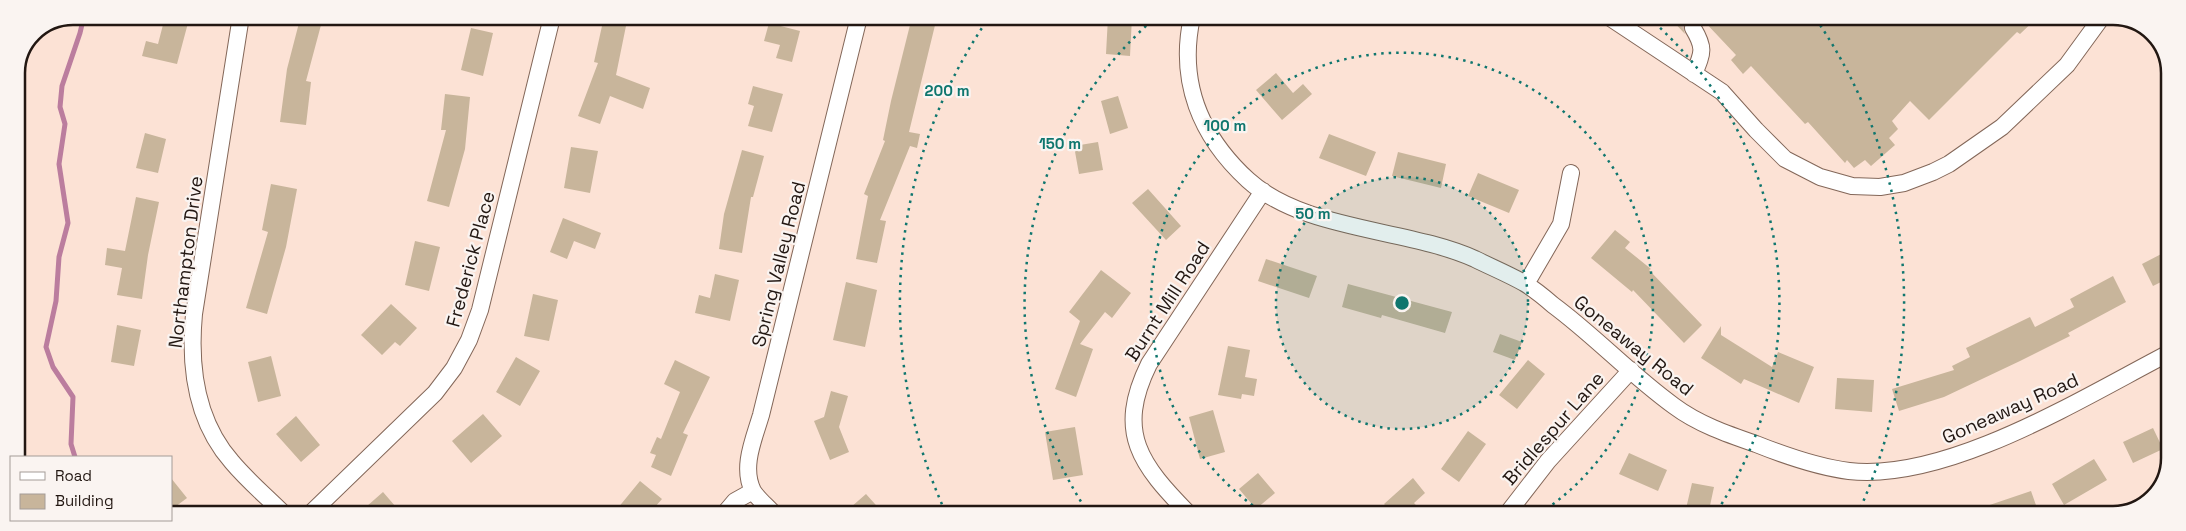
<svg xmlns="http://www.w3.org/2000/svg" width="2186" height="531" font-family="'Space Grotesk',sans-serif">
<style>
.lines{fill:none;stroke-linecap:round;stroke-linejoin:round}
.stream{stroke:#bb7d9e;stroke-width:5}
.building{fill:#c8b59b}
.minor-tunnel{stroke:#d0b9ae;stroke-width:16;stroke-dasharray:16 8;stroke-linecap:butt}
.minor-casing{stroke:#836759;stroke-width:18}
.minor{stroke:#fff;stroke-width:16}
.ring{fill:none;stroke:#0f766e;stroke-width:2.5;stroke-dasharray:2.5 5}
.labels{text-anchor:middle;stroke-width:4.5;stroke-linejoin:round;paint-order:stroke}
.street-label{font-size:19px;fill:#221712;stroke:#faf4f1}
.rim{fill:none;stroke:#221712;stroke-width:2.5}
.centre{fill:#0f766e;stroke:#faf4f1;stroke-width:2.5}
.ring-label{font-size:15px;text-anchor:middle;font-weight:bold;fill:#0f766e;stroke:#faf4f1;stroke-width:4.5;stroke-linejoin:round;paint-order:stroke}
</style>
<rect width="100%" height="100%" fill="#fce2d5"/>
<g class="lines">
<path class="stream" d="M75,457L71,444L73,397L53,367L46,347L56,301L59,257L68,223L59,164L65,124L60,107L62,86L80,33L84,16"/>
</g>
<path class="building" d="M165,17L188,23L177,64L142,56L146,41L158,44Z
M604,17L627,21L616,75L650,88L643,109L610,96L600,124L578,116L598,63L594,62Z
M912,17H937L909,132L920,134L917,148L910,146L880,220L886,221L877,263L856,259L868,196L864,194L885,141L883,140L891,101Z
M1108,17H1132L1130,56L1106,54Z
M1669,17H2038L2020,34L2017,32L1929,120L1910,101L1892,121L1898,129L1889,138L1895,145L1871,166L1865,160L1854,168L1847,160L1845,163L1808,122L1805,124L1751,66L1743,74L1731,60L1736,55L1702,19L1700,21L1694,18L1688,20L1683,27L1685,34Z
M300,19L321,25L306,81L311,82L306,125L280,122L287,69Z
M769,23L800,31L792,62L776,58L780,45L764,41Z
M471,28L493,33L483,76L461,70Z
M1276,73L1293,93L1303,84L1312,94L1282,120L1256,90Z
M753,86L783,94L772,132L748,126L754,106L748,104Z
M445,94L470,97L465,149L449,207L427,201L446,130H441Z
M1118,96L1128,128L1110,134L1101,101Z
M145,133L166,139L158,173L136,168Z
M1329,134L1376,152L1366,176L1319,158Z
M1098,142L1103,170L1079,174L1074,146Z
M571,147L598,151L590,193L564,188Z
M742,150L764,156L753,197H751L742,253L719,249L724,214Z
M1398,152L1446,164L1441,188L1392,176Z
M1478,173L1519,190L1509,213L1468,196Z
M271,184L297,189L286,247L267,314L246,308L268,232L262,230Z
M1148,189L1181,226L1166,240L1132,203Z
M136,197L159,202L148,255L142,299L117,295L122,268L105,265L107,248L125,251Z
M563,218L601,233L595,249L574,241L567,259L550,252Z
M1615,230L1630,242L1625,248L1651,269L1649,270L1702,325L1684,343L1633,290L1632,292L1591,258Z
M415,241L440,247L429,291L405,285Z
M2169,250V278L2153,286L2142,264Z
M1266,259L1317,276L1309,298L1258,281Z
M1101,270L1131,293L1112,318L1105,312L1080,344L1093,349L1076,397L1055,389L1080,321L1069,312Z
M715,274L739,280L730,321L695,313L699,295L710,298Z
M2113,276L2126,302L2068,333L2070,336L2020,361L1944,397L1899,411L1892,389L1954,370L1952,366L1970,357L1966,348L2030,317L2035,327L2074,307L2070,299Z
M846,282L877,290L865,347L833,340Z
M1348,284L1452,312L1445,333L1382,315L1381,318L1342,307Z
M533,294L558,300L549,341L524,336Z
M391,304L417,328L400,346L395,342L382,355L361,335Z
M117,325L141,330L134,366L111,362Z
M1721,326V335L1772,367L1778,352L1814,367L1799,403L1744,379L1741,384L1701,358Z
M1500,334L1522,342L1515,360L1493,352Z
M1228,346L1250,350L1245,377L1257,379L1254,396L1242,394L1241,399L1218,395Z
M271,356L281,396L258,402L248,362Z
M516,357L540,371L520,406L496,392Z
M675,360L710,377L683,433L688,435L671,476L651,467L656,455L650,453L657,437L661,439L680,392L664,384Z
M1528,360L1545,374L1517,409L1499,395Z
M1837,378L1874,380L1872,412L1835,409Z
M831,391L848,396L839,427L849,452L830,460L814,421L824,417Z
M1213,410L1225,452L1200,459L1189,417Z
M483,414L502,436L471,463L452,441Z
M296,416L320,445L301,462L276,434Z
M1075,427L1083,475L1053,480L1045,432Z
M2153,428L2163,449L2133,463L2123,442Z
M1468,431L1486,444L1459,482L1441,469Z
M1629,453L1667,470L1658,491L1619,474Z
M2094,459L2107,480L2064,505L2052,484Z
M1258,473L1275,493L1256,509L1239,489Z
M171,478L187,498L171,510Z
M1413,478L1425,493L1414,503L1424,514H1393L1384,504Z
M640,481L662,499L649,514H613Z
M1692,483L1714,487L1708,515L1685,513Z
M2031,491L2038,511L2027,515H1970L1969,512Z
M383,492L402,514H358Z
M866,494L884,514H843Z"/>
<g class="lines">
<path class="minor-tunnel" d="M1683,17L1693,28"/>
<g class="minor-casing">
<path id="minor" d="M241,16L194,314C189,367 196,421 232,462C248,481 267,497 284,514
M1192,17C1178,81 1200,136 1248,180C1304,231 1406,228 1475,259C1491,267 1508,274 1524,283C1534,289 1544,297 1553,305C1595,336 1631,375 1674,406C1698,424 1727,434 1756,444C1786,456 1817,467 1849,471C1948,482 2082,398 2169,353
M1609,17L1722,92L1756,130L1785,159L1820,177L1852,186L1880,187L1904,183L1933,172L1949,164L2002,127L2067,65L2102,17
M1693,28C1705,48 1703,52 1694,74
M1526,284L1561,224L1571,173
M310,514L435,393L454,368L469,340L480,310L552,17
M724,514L735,501L753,491
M774,514C768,507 758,499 753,491C741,467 754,439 761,415L859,17
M1189,514C1141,465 1115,433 1149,364L1263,191
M1507,514L1548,461L1631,370"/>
</g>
<use href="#minor" class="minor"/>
</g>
<circle cx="1402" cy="303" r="126" fill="#0f766e" fill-opacity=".12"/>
<g class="ring">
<circle cx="1402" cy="303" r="126"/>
<path d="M1265 514A251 251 0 1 1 1539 514"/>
<path d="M1089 514A377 377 0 0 1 1155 18M1649 18A377 377 0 0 1 1715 514"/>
<path d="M945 511A502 502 0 0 1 988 19M1816 19A502 502 0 0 1 1859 511"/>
</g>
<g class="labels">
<g class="street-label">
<text transform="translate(470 259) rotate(-75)" y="7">Frederick Place</text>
<text transform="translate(185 262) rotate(-83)" y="7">Northampton Drive</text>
<text transform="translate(778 264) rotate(-76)" y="7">Spring Valley Road</text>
<text transform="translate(1167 301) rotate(-57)" y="7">Burnt Mill Road</text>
<text transform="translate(1634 345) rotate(39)" y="7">Goneaway Road</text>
<text transform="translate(2010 408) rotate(-24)" y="7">Goneaway Road</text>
<text transform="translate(1553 428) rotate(-49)" y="7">Bridlespur Lane</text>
</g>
</g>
<path d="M0 0H2186V531H0ZM73 25H2113A48 48 0 0 1 2161 73V458A48 48 0 0 1 2113 506H73A48 48 0 0 1 25 458V73A48 48 0 0 1 73 25Z" fill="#faf4f1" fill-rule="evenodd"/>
<path class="rim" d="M73 25H2113A48 48 0 0 1 2161 73V458A48 48 0 0 1 2113 506H73A48 48 0 0 1 25 458V73A48 48 0 0 1 73 25Z"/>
<circle cx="1402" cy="303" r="8" class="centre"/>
<g class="ring-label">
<text x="947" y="96">200 m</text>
<text x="1225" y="131">100 m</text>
<text x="1060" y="149">150 m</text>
<text x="1313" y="219">50 m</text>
</g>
<rect x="10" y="456" width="162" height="65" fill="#faf4f1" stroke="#a49c98"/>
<rect x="20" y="472" width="25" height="8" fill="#ffffff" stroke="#a49c98"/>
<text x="55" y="481" font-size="15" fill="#221712">Road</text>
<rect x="20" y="494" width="25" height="15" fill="#c8b59b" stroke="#a49c98"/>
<text x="55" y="506" font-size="15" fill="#221712">Building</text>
</svg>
